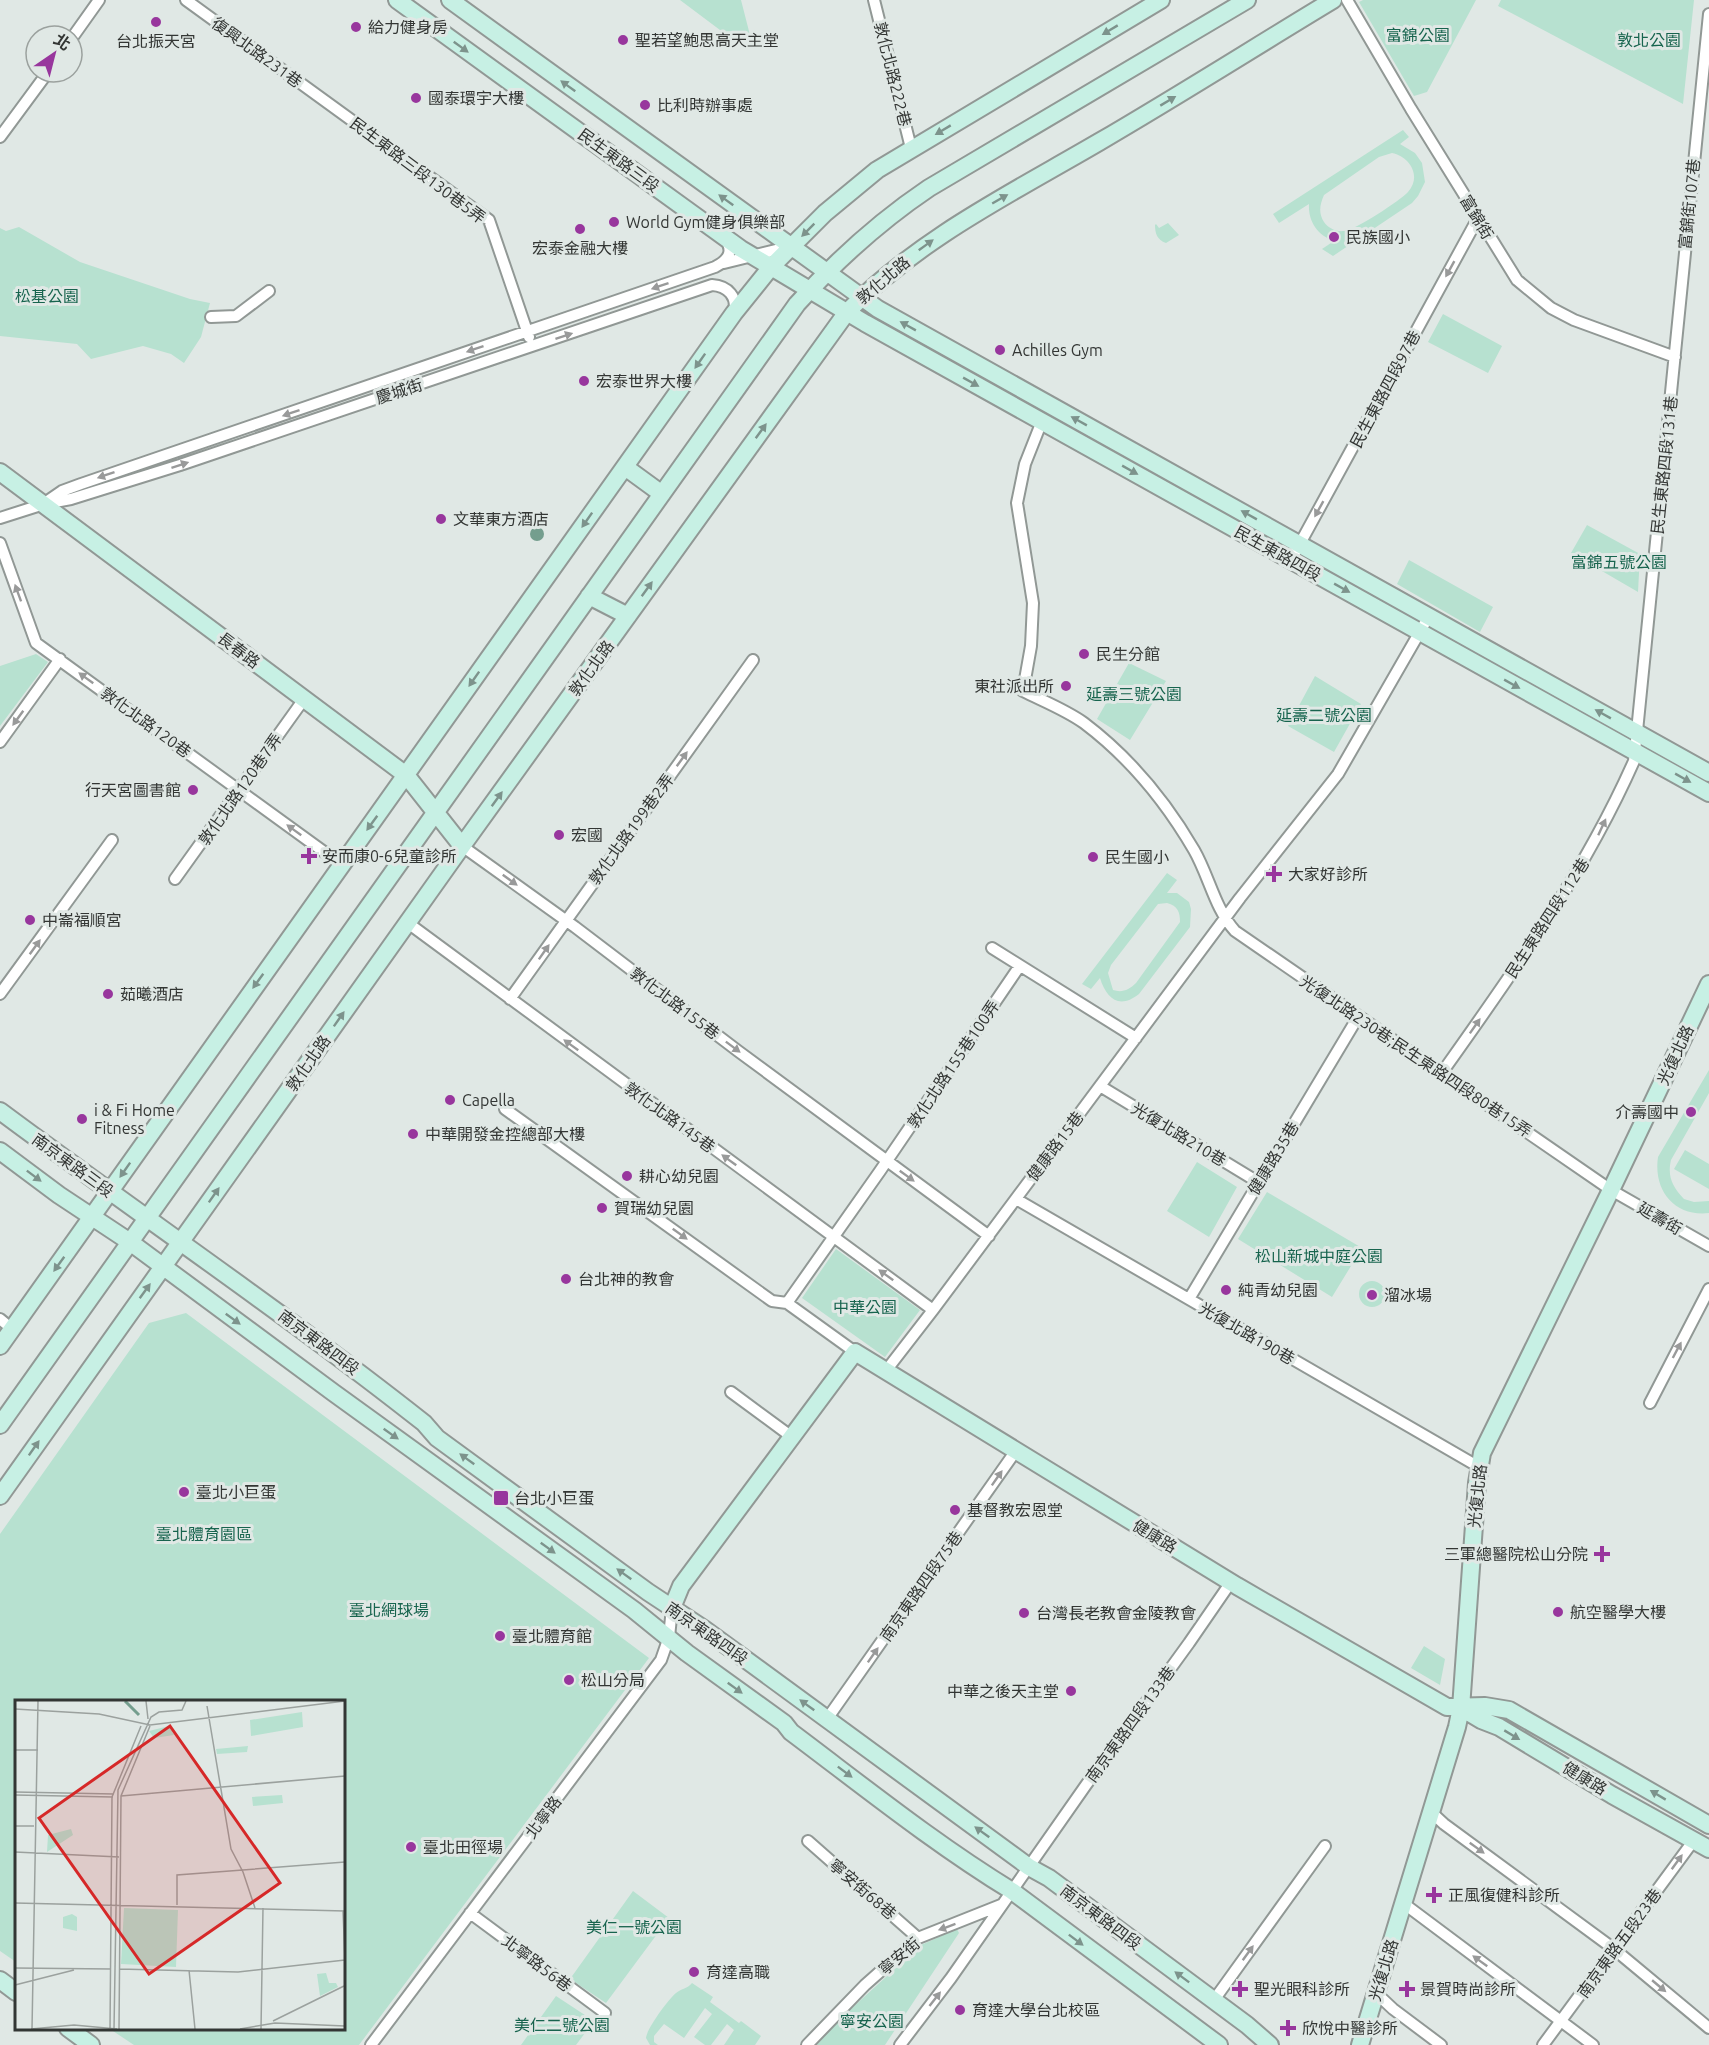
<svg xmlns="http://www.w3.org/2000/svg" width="1709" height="2045" font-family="Ubuntu,'Noto Sans TC',sans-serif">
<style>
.green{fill:#b7e1d0;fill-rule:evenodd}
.water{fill:#749e8e}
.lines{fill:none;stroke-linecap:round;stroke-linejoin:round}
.street-casing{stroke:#919895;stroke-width:14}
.secondary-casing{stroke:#919895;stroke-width:20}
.street{stroke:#fff;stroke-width:10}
.secondary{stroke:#c7f0e4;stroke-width:16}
.oneway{fill:#7d938c}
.oneway2{fill:#999a9a}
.poi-dot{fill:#98369d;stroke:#e0e8e5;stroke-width:2}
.labels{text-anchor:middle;stroke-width:6;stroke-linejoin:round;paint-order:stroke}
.poi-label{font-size:16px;fill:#333634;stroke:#e0e8e5;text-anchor:start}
.park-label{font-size:16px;fill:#17644e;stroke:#e0e8e5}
.street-label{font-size:16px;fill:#333634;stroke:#e0e8e5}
.inset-river{fill:none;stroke:#749e8e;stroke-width:3}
.inset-road{fill:none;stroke:#9ba19e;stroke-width:1.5}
.view{fill:#d62828;fill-opacity:0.15;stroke:#d62828;stroke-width:3}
.inset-edge{fill:none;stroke:#333634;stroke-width:3}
</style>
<rect width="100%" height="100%" fill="#e0e8e5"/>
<path class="green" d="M680,0H741L752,43L744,48Z
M1363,0H1476L1427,92L1414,96L1359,2Z
M1501,0H1694L1683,104L1498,6Z
M1403,130L1409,137L1400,144L1415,153L1422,163L1425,182L1418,196L1412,203L1333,256L1322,249L1334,241C1317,235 1308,221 1309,204L1279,223L1273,214ZM1392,153C1410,157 1422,176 1408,192C1401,200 1354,231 1344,231C1336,232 1328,228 1324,222C1318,213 1320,204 1324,195L1379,157Z
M1168,223L1179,235L1166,243C1157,240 1155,233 1155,225L1156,224L1159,228Z
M19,227L80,262L190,299L210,303L201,337L184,363L171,354L143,346L91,359L77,344L0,336V228L6,231Z
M1443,314L1502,346L1488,373L1428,342Z
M1587,525L1640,554L1638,592L1571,553Z
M1409,560L1493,607L1480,632L1397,584Z
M36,654L48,662L0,726V666Z
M1129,663L1166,681L1130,740L1097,719Z
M1315,676L1361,704L1334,752L1288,726Z
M1167,873L1177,880L1167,893H1177L1189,902L1191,909L1190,927L1139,994C1119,1010 1106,998 1100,978L1091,989L1082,984ZM1167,903C1178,906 1180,912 1180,922L1136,983C1129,990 1122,993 1113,990L1108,973L1111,965L1158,904Z
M1709,1070V1093L1671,1160C1667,1177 1673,1187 1684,1199L1694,1202L1709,1201V1213C1675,1217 1653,1191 1658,1157Z
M1685,1150L1709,1164V1189L1674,1169Z
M1197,1162L1237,1187L1209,1237L1167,1211Z
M1267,1192L1362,1248L1332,1297L1238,1239Z
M836,1249L920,1310L885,1357L802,1298Z
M1359 1294a13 13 0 1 1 26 0a13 13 0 1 1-26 0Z
M186,1313L649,1658L359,2045H134L110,2029L344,2028V1702H16V1962L0,1951V1534L149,1323Z
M1424,1646L1445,1659L1440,1685L1411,1668Z
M633,1891L669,1918L606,2003L570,1979Z
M957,1929L959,1933L885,2045H816L841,2018L921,1945Z
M692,1983L713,1997L710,2002L739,2023L741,2021L761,2036L755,2045H724L734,2030L727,2024L711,2045H705L694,2037L712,2014L705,2008L684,2038L664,2024L654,2036V2042L658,2045H650L646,2038C647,2028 668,2000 676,1993C682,1988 687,1989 692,1983Z
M556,1996L594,2021L576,2045H521Z"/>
<path class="water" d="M530 534a7 7 0 1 1 14 0a7 7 0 1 1-14 0Z"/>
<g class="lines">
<g class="street-casing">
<path id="street" d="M186,0L489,220L529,337
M874,0L911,148
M1347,0L1411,109L1517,280L1551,308L1574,320L1675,357
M72,38L99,0
M0,137L48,72
M724,263L788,247
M211,317L236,316L269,291
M1042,421L1025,464L1017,503L1033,603L1031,646L1023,691C1043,701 1066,710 1084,723C1129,757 1166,802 1194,850C1209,876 1215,909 1235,931L1611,1190L1709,1246
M46,502L62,491L81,484L715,267C727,261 735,252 725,239
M0,518L44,504L71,499L180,465L712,285C728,286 738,297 734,313
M0,543L36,643L342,865
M1291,560L1478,218
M0,742L60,659
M462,846L575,927L738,1051L989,1236
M175,879L304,699
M408,923L933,1310
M992,948L1136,1038
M0,994L112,840
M510,999L753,660
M1441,1074C1512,974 1584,874 1634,761L1709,14
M1100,1086L1258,1182
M505,1109L772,1301L787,1303L855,1352
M1016,1199L1479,1467
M1189,1299L1358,1017
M787,1303L880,1171L1019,967
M0,1319L12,1329
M885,1372L933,1310L1240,898L1338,774L1429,616
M731,1392L792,1437
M1650,1403L1709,1289
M827,1719L1015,1452
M1431,1812L1444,1824L1614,1949L1709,2028
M808,1841L918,1938
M1403,1903L1593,2045
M470,1913L605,2013
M1376,1993L1393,2009L1441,2045
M1214,2000L1325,1846
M371,2045L661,1660L669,1637L672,1608
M807,2045L865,1985L918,1938L1001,1905
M900,2045L951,1978L1086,1785L1189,1643L1231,1582
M1543,2045L1694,1840"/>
</g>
<g class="secondary-casing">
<path id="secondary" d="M397,0L741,249L865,323L1709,793
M450,0L878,309L1709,773
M625,467L662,494
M0,472L406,775L462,846
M589,596L628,616
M0,1111C141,1216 286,1314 424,1423L437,1438L648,1592L704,1629L1029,1867L1049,1878L1247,2025L1270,2045
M0,1151L59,1195L130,1242L334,1393L634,1610L687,1653L784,1723L791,1732C863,1786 935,1844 1012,1891L1219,2045
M0,1346L734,313L771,267L825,213L877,170L1161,0
M0,1425L797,304C836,261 880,221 929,188L1247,0
M0,1496L462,846L847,312C920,238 1010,194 1099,142C1178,96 1255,47 1333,0
M672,1608L681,1586L855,1352L1237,1586L1447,1707L1485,1706L1509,1710L1709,1825
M1461,1708L1481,1720L1499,1727L1612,1795L1709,1849
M0,1980L16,1992
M68,2028L91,2045
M1360,2045L1457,1727L1461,1708L1477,1483L1482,1453L1611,1190L1709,984"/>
</g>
<use href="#street" class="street"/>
<use href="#secondary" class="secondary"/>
</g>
<defs><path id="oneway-solid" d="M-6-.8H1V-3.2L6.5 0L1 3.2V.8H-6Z" transform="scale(1.5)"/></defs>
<g class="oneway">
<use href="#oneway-solid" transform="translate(1110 30) rotate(149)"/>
<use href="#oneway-solid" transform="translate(461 47) rotate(36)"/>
<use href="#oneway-solid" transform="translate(568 86) rotate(-144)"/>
<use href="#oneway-solid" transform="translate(1168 101) rotate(-31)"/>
<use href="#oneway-solid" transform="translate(943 130) rotate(149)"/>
<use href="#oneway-solid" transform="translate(1000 199) rotate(-30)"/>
<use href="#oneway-solid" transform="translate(726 200) rotate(-144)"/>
<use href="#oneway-solid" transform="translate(808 230) rotate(135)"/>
<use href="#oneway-solid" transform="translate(926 245) rotate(-36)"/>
<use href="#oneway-solid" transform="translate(908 326) rotate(-151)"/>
<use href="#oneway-solid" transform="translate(700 361) rotate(125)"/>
<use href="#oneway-solid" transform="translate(971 382) rotate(29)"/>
<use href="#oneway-solid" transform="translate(1079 421) rotate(-151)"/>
<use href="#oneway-solid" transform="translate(761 431) rotate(-54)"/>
<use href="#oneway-solid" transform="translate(1130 470) rotate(29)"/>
<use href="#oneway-solid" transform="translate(1249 515) rotate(-151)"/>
<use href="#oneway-solid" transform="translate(587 520) rotate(125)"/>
<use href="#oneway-solid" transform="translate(1342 588) rotate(29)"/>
<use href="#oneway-solid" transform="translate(647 589) rotate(-54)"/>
<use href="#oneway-solid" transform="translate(474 679) rotate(125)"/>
<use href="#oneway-solid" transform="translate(1512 684) rotate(29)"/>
<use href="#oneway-solid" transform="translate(1603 714) rotate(-151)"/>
<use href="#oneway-solid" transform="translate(1683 778) rotate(29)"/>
<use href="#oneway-solid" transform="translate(497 799) rotate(-54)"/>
<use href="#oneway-solid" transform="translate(372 823) rotate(126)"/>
<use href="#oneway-solid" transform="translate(258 981) rotate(126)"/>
<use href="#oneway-solid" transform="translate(339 1019) rotate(-55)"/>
<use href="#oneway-solid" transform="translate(125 1170) rotate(125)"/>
<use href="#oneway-solid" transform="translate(34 1176) rotate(37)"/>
<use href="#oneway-solid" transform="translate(214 1195) rotate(-55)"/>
<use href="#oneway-solid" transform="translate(59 1264) rotate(126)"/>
<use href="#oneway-solid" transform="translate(145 1291) rotate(-54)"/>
<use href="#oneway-solid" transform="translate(233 1319) rotate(36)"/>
<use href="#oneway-solid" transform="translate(391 1434) rotate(35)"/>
<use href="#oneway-solid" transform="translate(34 1448) rotate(-55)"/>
<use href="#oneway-solid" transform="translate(467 1459) rotate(-144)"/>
<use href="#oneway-solid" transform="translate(548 1548) rotate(36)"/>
<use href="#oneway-solid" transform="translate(624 1574) rotate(-144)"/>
<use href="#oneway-solid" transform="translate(735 1688) rotate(36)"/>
<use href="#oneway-solid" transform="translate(807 1705) rotate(-144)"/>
<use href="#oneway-solid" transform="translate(1512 1735) rotate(31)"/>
<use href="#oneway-solid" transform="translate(845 1772) rotate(37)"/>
<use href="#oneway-solid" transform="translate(1658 1795) rotate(-149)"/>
<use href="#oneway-solid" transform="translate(982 1832) rotate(-144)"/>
<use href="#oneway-solid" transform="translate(1076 1940) rotate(37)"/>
<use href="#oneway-solid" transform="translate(1182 1977) rotate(-143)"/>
</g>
<g class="oneway2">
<use href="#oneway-solid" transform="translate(1450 269) rotate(119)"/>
<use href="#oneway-solid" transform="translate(660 286) rotate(161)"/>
<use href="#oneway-solid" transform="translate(564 336) rotate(-18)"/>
<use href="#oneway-solid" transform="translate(475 349) rotate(161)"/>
<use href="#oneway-solid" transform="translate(291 413) rotate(161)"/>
<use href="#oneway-solid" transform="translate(180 465) rotate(-18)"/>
<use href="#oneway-solid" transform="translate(106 475) rotate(161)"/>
<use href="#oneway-solid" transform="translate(1319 509) rotate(119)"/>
<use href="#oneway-solid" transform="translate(18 593) rotate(-110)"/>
<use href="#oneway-solid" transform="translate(86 678) rotate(-144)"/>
<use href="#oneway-solid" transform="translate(18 718) rotate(126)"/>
<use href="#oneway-solid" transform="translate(682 759) rotate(-54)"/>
<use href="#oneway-solid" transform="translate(1602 827) rotate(-65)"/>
<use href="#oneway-solid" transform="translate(294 830) rotate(-144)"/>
<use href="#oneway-solid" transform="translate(510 880) rotate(36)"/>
<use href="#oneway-solid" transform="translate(35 947) rotate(-54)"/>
<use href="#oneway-solid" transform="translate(544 952) rotate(-55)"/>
<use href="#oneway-solid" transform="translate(1475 1026) rotate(-55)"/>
<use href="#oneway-solid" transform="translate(571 1045) rotate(-144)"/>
<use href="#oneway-solid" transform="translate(733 1047) rotate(37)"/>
<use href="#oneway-solid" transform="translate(729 1160) rotate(-144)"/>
<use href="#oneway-solid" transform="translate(907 1176) rotate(36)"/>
<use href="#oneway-solid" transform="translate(680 1234) rotate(36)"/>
<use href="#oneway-solid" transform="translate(886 1275) rotate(-144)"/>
<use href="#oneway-solid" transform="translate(1677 1350) rotate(-62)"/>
<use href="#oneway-solid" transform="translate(997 1478) rotate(-55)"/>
<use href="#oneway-solid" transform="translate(873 1655) rotate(-55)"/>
<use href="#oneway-solid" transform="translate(1477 1848) rotate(36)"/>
<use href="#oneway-solid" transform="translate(1677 1862) rotate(-54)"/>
<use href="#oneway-solid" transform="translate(947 1927) rotate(160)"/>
<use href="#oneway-solid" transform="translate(1248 1953) rotate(-54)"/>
<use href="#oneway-solid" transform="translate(1480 1961) rotate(-144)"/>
<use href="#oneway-solid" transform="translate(1659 1986) rotate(40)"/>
<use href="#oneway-solid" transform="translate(935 1999) rotate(-52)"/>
</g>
<g class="poi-dot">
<circle cx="156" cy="22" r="6"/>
<circle cx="356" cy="27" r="6"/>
<circle cx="623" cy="40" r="6"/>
<circle cx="416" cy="98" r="6"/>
<circle cx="645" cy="105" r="6"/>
<circle cx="614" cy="222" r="6"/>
<circle cx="580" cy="229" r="6"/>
<circle cx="1334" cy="237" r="6"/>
<circle cx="1000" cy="350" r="6"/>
<circle cx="584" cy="381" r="6"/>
<circle cx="441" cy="519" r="6"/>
<circle cx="1084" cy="654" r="6"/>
<circle cx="1066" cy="686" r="6"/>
<circle cx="193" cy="790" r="6"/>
<circle cx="559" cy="835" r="6"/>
<path d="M306 847h6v6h6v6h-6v6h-6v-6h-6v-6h6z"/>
<circle cx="1093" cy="857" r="6"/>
<path d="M1271 865h6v6h6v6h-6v6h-6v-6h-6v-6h6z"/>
<circle cx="30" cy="920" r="6"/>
<circle cx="108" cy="994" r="6"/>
<circle cx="450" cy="1100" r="6"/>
<circle cx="1691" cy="1112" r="6"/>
<circle cx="82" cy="1119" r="6"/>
<circle cx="413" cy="1134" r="6"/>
<circle cx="627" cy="1176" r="6"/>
<circle cx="602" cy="1208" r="6"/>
<circle cx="566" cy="1279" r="6"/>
<circle cx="1226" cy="1290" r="6"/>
<circle cx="1372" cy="1295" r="6"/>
<circle cx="184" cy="1492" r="6"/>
<rect x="493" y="1490" width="16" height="16" rx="3"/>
<circle cx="955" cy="1510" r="6"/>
<path d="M1599 1545h6v6h6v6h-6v6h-6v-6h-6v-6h6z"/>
<circle cx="1558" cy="1612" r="6"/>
<circle cx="1024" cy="1613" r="6"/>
<circle cx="500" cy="1636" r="6"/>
<circle cx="569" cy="1680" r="6"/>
<circle cx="1071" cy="1691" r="6"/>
<circle cx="411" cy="1847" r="6"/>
<path d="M1431 1886h6v6h6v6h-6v6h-6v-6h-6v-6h6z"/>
<circle cx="694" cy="1972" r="6"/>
<path d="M1237 1980h6v6h6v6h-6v6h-6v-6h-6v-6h6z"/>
<path d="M1404 1980h6v6h6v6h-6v6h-6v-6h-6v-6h6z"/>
<circle cx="960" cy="2010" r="6"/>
<path d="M1285 2019h6v6h6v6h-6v6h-6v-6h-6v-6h6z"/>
</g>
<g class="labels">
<g class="poi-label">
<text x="368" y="33">給力健身房</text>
<text x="635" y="46">聖若望鮑思高天主堂</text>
<text x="156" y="47" text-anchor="middle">台北振天宮</text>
<text x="428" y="104">國泰環宇大樓</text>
<text x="657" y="111">比利時辦事處</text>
<text x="626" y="228">World Gym健身俱樂部</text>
<text x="1346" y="243">民族國小</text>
<text x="580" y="254" text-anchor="middle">宏泰金融大樓</text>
<text x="1012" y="356">Achilles Gym</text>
<text x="596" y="387">宏泰世界大樓</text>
<text x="453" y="525">文華東方酒店</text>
<text x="1096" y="660">民生分館</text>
<text x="1054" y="692" text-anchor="end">東社派出所</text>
<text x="181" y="796" text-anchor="end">行天宮圖書館</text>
<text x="571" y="841">宏國</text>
<text x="322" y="862">安而康0-6兒童診所</text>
<text x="1105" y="863">民生國小</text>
<text x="1288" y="880">大家好診所</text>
<text x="42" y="926">中崙福順宮</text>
<text x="120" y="1000">茹曦酒店</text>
<text x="462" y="1106">Capella</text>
<text x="94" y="1116">i &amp; Fi Home<tspan x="94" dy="18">Fitness</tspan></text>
<text x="1679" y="1118" text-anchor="end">介壽國中</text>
<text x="425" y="1140">中華開發金控總部大樓</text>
<text x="639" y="1182">耕心幼兒園</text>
<text x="614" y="1214">賀瑞幼兒園</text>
<text x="578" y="1285">台北神的教會</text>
<text x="1238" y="1296">純青幼兒園</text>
<text x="1384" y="1301">溜冰場</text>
<text x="196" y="1498">臺北小巨蛋</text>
<text x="514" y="1504">台北小巨蛋</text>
<text x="967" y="1516">基督教宏恩堂</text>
<text x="1588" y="1560" text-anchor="end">三軍總醫院松山分院</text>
<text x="1570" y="1618">航空醫學大樓</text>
<text x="1036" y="1619">台灣長老教會金陵教會</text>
<text x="512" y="1642">臺北體育館</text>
<text x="581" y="1686">松山分局</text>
<text x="1059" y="1697" text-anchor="end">中華之後天主堂</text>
<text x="423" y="1853">臺北田徑場</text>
<text x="1448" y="1901">正風復健科診所</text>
<text x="706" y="1978">育達高職</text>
<text x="1254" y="1995">聖光眼科診所</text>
<text x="1420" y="1995">景賀時尚診所</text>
<text x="972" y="2016">育達大學台北校區</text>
<text x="1302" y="2034">欣悅中醫診所</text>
</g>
<g class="park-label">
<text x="1418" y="41">富錦公園</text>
<text x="1649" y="46">敦北公園</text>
<text x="47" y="302">松基公園</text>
<text x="1619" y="568">富錦五號公園</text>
<text x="1134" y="700">延壽三號公園</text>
<text x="1324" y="721">延壽二號公園</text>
<text x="1319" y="1262">松山新城中庭公園</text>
<text x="865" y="1313">中華公園</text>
<text x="204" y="1540">臺北體育園區</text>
<text x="389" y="1616">臺北網球場</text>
<text x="634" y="1933">美仁一號公園</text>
<text x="872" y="2027">寧安公園</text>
<text x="562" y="2031">美仁二號公園</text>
</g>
<g class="street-label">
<text transform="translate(257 52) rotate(36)" y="6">復興北路231巷</text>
<text transform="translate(893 74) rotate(76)" y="6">敦化北路222巷</text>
<text transform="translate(619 160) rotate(36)" y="6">民生東路三段</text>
<text transform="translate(418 170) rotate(37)" y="6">民生東路三段130巷5弄</text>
<text transform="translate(1689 204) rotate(-84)" y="6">富錦街107巷</text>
<text transform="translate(1477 217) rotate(59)" y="6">富錦街</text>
<text transform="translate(883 280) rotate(-40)" y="6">敦化北路</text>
<text transform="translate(1385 389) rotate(-62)" y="6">民生東路四段97巷</text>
<text transform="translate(399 391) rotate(-18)" y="6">慶城街</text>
<text transform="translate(1664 465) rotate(-84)" y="6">民生東路四段131巷</text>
<text transform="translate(1278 553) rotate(29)" y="6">民生東路四段</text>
<text transform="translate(239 650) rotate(37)" y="6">長春路</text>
<text transform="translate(591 668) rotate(-54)" y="6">敦化北路</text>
<text transform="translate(146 722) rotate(36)" y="6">敦化北路120巷</text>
<text transform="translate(240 789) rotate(-55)" y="6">敦化北路120巷7弄</text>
<text transform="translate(631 829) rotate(-54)" y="6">敦化北路199巷2弄</text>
<text transform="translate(1547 918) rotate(-57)" y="6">民生東路四段112巷</text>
<text transform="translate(675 1003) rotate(37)" y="6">敦化北路155巷</text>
<text transform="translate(1675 1055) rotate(-65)" y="6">光復北路</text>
<text transform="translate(1416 1056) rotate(34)" y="6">光復北路230巷;民生東路四段80巷15弄</text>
<text transform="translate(308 1063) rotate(-55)" y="6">敦化北路</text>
<text transform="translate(953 1064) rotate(-56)" y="6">敦化北路155巷100弄</text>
<text transform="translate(670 1117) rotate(36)" y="6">敦化北路145巷</text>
<text transform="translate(1179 1134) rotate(31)" y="6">光復北路210巷</text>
<text transform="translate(1055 1146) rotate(-53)" y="6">健康路15巷</text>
<text transform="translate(1273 1158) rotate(-59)" y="6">健康路35巷</text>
<text transform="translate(73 1165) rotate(36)" y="6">南京東路三段</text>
<text transform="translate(1660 1218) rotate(30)" y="6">延壽街</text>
<text transform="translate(1247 1333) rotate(30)" y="6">光復北路190巷</text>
<text transform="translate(319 1342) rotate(37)" y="6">南京東路四段</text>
<text transform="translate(1477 1496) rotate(-84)" y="6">光復北路</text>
<text transform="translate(1155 1536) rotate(31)" y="6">健康路</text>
<text transform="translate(921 1586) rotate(-55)" y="6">南京東路四段75巷</text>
<text transform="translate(707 1633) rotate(35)" y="6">南京東路四段</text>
<text transform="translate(1130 1724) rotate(-54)" y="6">南京東路四段133巷</text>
<text transform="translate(1585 1778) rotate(31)" y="6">健康路</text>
<text transform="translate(543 1817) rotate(-53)" y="6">北寧路</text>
<text transform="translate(863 1889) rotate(41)" y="6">寧安街68巷</text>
<text transform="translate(1101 1917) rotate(37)" y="6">南京東路四段</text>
<text transform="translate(1619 1943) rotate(-54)" y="6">南京東路五段23巷</text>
<text transform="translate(899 1956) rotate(-40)" y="6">寧安街</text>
<text transform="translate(537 1963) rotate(37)" y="6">北寧路56巷</text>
<text transform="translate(1383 1970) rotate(-73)" y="6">光復北路</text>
</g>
</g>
<g transform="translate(15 1700)">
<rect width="330" height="330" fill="#e0e8e5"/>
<path d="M287,12L288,27L236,36L235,20ZM154,26L159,35L139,38L134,31ZM233,46L232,52L202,54L201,49ZM267,95L268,103L238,106L237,97ZM56,129L58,135L32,152L33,135ZM109,208L163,210L161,267L106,264ZM57,214L62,217V231L48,228V217ZM311,273L314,283H321L323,287L305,296L302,274Z" fill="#b7e1d0"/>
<path class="inset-river" d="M110,1L124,15"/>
<path class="inset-road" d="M131,1L133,19M192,6L216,149L228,172L240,208M0,9L84,14L135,25L330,1M0,50H23M0,92L99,94M0,95L98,97M106,96L330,76M0,126H19M0,152L104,157M0,203L330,211M162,205V175L330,162M328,211L330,260M0,268L96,269M104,269L223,272L330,260M174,270L180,329M0,285L59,270M258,321L329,286M16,329L59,325L102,329M17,329L23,1M95,329L97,97L126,26M99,329L103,90L136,17L144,12L167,10L171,1M104,329L106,96L135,26M225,329L260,323L330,326M246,329L248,208"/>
<path class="view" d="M155,26L265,183L134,274L24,118Z"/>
<rect width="330" height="330" class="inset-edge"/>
</g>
<g transform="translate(54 54) rotate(35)"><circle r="28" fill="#e0e8e5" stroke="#9ba19e" stroke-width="1.5"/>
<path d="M0-4.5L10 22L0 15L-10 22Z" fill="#98369d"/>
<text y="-9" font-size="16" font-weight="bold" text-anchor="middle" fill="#333634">北</text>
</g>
</svg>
